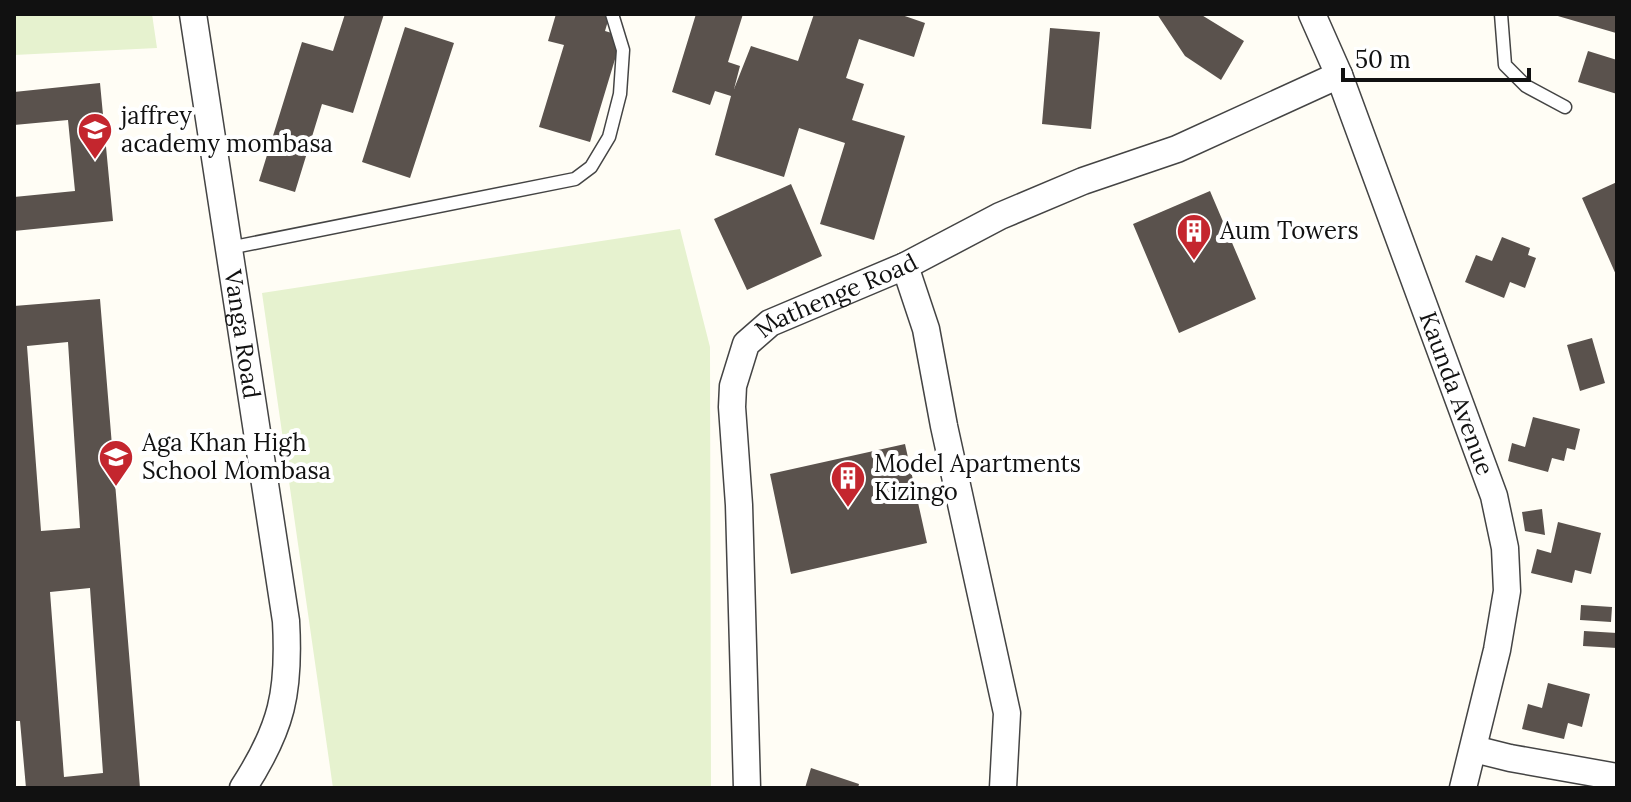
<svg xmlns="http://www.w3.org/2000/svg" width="1631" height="802" font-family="Lora,serif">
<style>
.pitch{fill:#e6f2cf}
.building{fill:#5a524d;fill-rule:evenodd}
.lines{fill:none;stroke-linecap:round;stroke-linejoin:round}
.service-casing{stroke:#444;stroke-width:15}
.minor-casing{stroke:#444;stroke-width:29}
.service{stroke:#fff;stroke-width:12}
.minor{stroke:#fff;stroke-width:26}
.labels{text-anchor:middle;stroke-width:8;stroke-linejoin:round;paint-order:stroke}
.poi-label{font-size:24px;fill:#111;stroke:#fff;text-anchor:start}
.street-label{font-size:24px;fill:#111;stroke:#fff}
</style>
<rect width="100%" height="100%" fill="#fffdf5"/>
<path class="pitch" d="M14,14H152L157,48L14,55Z
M680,229L710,347L711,788H333L262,293Z"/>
<path class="building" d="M345,14H384L353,113L322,104L295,192L259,181L302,42L333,51Z
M556,14H610L605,31L622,36L590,142L539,127L564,45L548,41Z
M696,14H743L728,62L740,66L734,89L751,46L798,61L814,14H899L925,23L914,57L859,39L846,78L864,84L852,120L905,136L874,240L820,224L845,143L799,128L784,177L715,155L731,96L715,91L710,105L672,92Z
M1157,14H1200L1244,41L1221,80L1185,56Z
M1551,14H1617V31L1616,33Z
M405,27L454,43L410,178L362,162Z
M1050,28L1100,32L1091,129L1042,124Z
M1588,51L1617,60V94L1578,82Z
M100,83L113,221L14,231V197L75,191L68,120L14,125V92Z
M1617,182V277L1582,198Z
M791,184L822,256L747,290L714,219Z
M1210,191L1256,299L1179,333L1133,224Z
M1502,237L1530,248L1528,255L1536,258L1525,288L1510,282L1504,298L1465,282L1476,255L1492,261Z
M100,299L140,788H26L20,721H14V306ZM68,342L80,528L41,531L27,346ZM90,588L103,773L64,777L50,592Z
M1592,338L1605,383L1580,391L1567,345Z
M1533,417L1580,429L1575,450L1567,448L1564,461L1552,458L1548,472L1508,461L1512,443L1525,447Z
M905,444L927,543L791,574L770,474Z
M1542,509L1545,535L1525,531L1522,512Z
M1558,522L1601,533L1591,574L1575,570L1572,583L1531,573L1537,549L1551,553Z
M1581,605L1612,607L1611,622L1580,620Z
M1584,631L1617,633V648L1583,646Z
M1548,683L1590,694L1582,727L1568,723L1564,739L1522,729L1528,704L1542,708Z
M811,768L859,784L858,788H805Z"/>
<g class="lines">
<g class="service-casing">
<path id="service" d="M1501,14L1505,65L1526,86L1565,107
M229,248L575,179L591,167L609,137L620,94L623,50L612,14"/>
</g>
<g class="minor-casing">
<g id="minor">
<path id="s1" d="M193,14L286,621C290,692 282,728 243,788"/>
<path id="s2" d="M1312,14L1339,75L1494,496L1505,548L1507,591L1497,650L1463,788"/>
<path d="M905,266L926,329L944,426L1007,713L1003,788"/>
<path d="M1474,749L1510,758L1617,777"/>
<path id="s3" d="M747,788L739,505L732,407L733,386L746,344L770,323L905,266L1000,216L1083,181L1177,149L1339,75"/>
</g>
</g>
<use href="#service" class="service"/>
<use href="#minor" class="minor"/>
</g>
<defs>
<g id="school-pin" transform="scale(1.8)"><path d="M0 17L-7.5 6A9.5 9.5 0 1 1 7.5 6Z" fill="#c4262e" stroke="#fff"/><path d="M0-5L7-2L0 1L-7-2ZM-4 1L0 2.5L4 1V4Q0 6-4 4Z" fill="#fff"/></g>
<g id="building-pin" transform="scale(1.8)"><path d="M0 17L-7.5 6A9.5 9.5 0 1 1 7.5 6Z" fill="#c4262e" stroke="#fff"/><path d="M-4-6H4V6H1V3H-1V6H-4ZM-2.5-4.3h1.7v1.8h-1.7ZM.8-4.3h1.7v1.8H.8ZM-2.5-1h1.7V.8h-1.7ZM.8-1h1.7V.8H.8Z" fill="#fff"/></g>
</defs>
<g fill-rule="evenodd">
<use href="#school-pin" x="95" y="130"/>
<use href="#building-pin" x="1194" y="231"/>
<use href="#school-pin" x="116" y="457"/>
<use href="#building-pin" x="848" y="478"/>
</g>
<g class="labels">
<g class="poi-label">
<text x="121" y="124">jaffrey<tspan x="121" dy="28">academy mombasa</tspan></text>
<text x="1220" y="239">Aum Towers</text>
<text x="142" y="451">Aga Khan High<tspan x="142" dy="28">School Mombasa</tspan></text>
<text x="874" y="472">Model Apartments<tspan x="874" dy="28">Kizingo</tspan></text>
</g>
<g class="street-label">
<text dy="8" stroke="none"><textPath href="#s3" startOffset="550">Mathenge Road</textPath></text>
<text dy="8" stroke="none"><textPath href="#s1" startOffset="324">Vanga Road</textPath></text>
<text dy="8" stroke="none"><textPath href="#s2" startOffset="406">Kaunda Avenue</textPath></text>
</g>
</g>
<rect width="1631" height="802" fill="none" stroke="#111111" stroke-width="32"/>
<path d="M1343 68v12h186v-12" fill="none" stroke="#111111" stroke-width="4"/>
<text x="1355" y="68" font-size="24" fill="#111111" stroke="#ffffff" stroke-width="6" paint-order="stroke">50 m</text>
</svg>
